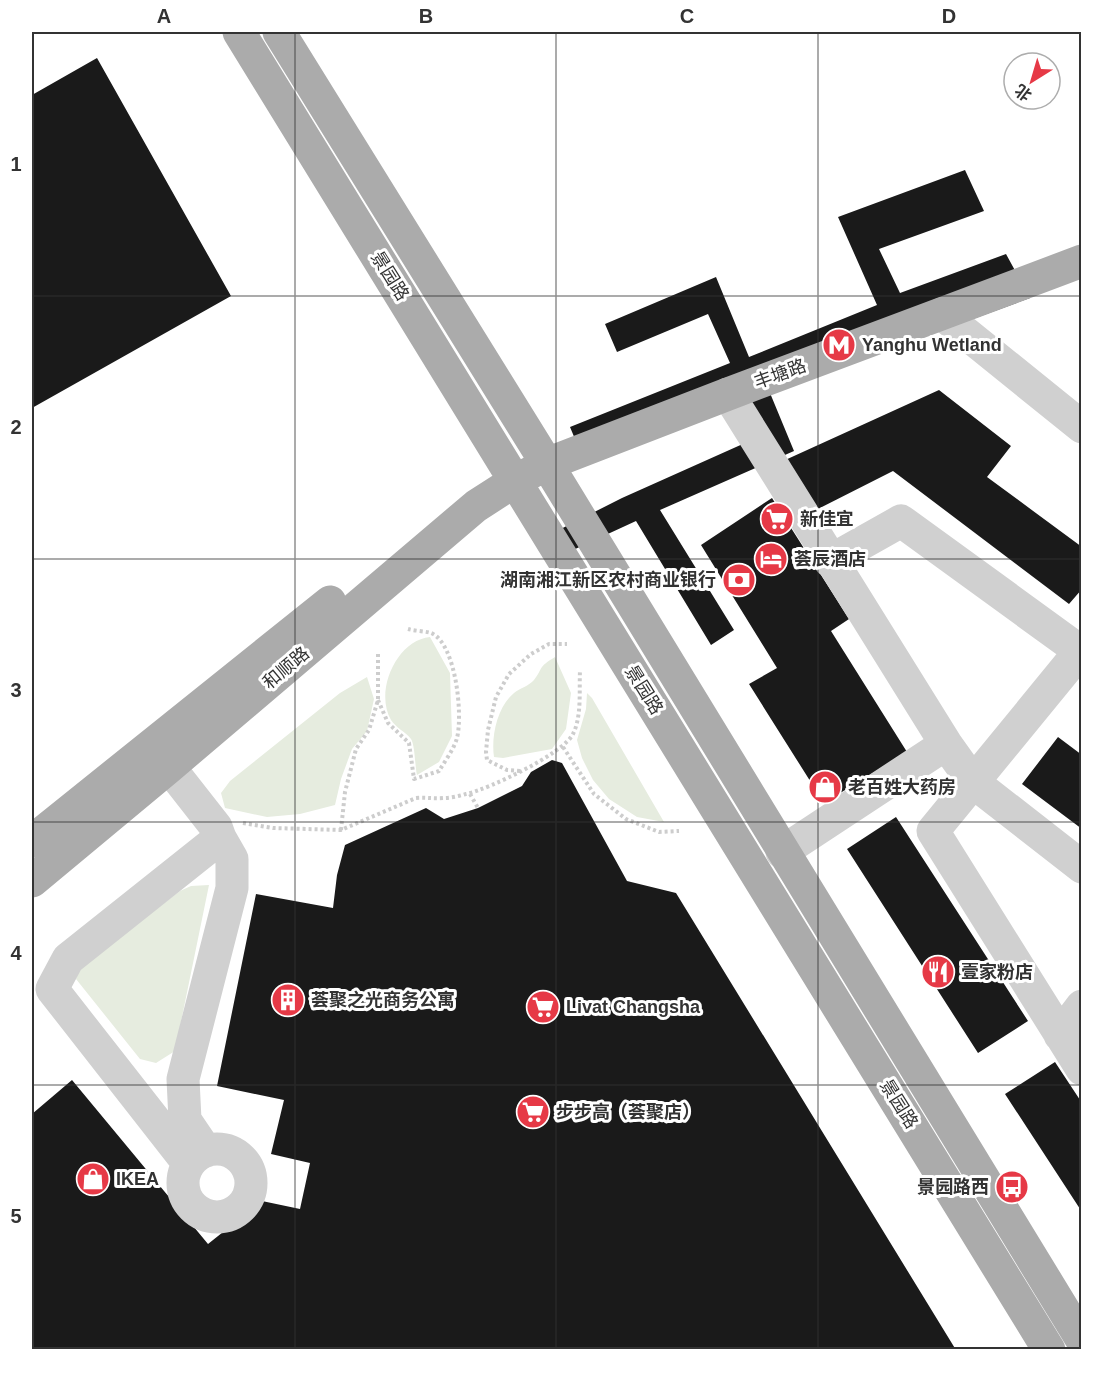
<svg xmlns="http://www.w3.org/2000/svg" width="1113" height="1381" font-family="Helvetica,'Noto Sans SC',sans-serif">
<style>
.green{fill:#e6ecdf}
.building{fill:#1a1a1a}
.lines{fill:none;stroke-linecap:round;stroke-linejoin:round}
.path{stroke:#cdcdcd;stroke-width:4;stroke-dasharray:3 3;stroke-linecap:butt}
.minor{stroke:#d0d0d0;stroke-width:33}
.major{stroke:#ababab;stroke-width:33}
.grid{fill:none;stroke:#333;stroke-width:1.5;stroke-opacity:0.55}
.labels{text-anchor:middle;stroke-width:6;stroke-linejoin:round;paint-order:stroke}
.street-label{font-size:18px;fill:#333;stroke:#fff}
.poi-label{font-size:18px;font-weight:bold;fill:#333;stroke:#fff;text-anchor:start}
.neatline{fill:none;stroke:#333;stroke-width:2}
.grid-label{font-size:20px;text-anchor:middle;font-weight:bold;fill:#333}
</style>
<rect width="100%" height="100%" fill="#fff"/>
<path class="green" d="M430,637L450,673L452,736L439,762L417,775C415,767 415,745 411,739C406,732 396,728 391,720C374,691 397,640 430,637Z
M555,657L571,693L566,729L552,749L503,758L494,757C491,737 497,707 514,693C520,688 529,686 534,680C544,667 537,668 555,657Z
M367,677L374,699L367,731L352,749L341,779L335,805L300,814L267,817L225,808L221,793L230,781L340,693Z
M587,693L592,698L664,822L637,817L609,799L593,780L582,758L577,740L586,709Z
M209,885L175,1051L156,1063L140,1059L76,979L80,967L180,891L191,886Z"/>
<path class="building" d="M97,58L231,296L32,408V95Z
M965,170L984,211L879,249L900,293L1006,254L1030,298L770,393L794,451L660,510L734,630L711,645L636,521L547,562L535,542L622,498L765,434L750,401L585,463L570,427L730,363L708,314L617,352L605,324L716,277L749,357L877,305L838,217Z
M939,390L1011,446L987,477L1082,547V589L1069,604L893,471L812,512L783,461Z
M772,498L849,619L831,631L907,752L824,803L749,684L777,668L701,545Z
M1058,737L1082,755V829L1022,784Z
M552,760L562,763L627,881L676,893L956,1350H32V1114L72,1080L208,1244L262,1201L300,1209L310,1163L271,1154L284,1100L217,1086L256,894L333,908L337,875L345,845L426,808L444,819L478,808L522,786L531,772Z
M896,817L1028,1021L978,1053L847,849Z
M1055,1062L1082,1103V1212L1005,1094Z"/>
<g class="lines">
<path class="path" d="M378,700L388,723L409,743L414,779L439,771C445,761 454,749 457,738C463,715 456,643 431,633C424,631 415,631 408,629
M563,747L594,794L626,819L659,832L679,831
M520,771L507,770L487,760L486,752L488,730L496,697L509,674L531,654L549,644H567
M470,794L478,808
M243,823L273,828L341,830L416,798C426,797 434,799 444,798C451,798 459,796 466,794C489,789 563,754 573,734C582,716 579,690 580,671
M341,830L345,792L356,749L369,730L378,700V654"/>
<path class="minor" d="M942,314L1082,427
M728,394L946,744L973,782L1082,867
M830,561L901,521L1080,651
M1082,649L933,831L1082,1069
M169,767L216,827L220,838L232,859V888L183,1079L185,1120L206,1151
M782,852L946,744
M1060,1035L1082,1006
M183 1183a34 34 0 1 1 68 0a34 34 0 1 1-68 0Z
M189,1164L52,989L68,959L220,838"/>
<path class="major" d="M239,32L1049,1350
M279,32L547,464L1082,1340
M32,841L330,602
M32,881L169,767L476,506L515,481L547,464L728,394L1082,261"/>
</g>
<path class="grid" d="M295,32V1350M556,32V1350M818,32V1350M32,296H1082M32,559H1082M32,822H1082M32,1085H1082"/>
<defs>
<g id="metro-disc" transform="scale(1.725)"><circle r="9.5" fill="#e63946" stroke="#fff"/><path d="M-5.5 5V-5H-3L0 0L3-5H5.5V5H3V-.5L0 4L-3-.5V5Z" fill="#fff"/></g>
<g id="supermarket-disc" transform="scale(1.725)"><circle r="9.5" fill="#e63946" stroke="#fff"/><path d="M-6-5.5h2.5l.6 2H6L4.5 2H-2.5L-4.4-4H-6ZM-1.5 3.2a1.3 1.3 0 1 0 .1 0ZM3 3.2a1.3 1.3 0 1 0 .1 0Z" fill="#fff"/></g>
<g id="hotel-disc" transform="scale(1.725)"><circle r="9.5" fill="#e63946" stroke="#fff"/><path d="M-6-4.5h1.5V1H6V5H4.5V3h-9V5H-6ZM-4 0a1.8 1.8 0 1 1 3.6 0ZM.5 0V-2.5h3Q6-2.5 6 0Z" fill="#fff"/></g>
<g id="bank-disc" transform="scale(1.725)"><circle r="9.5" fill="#e63946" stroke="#fff"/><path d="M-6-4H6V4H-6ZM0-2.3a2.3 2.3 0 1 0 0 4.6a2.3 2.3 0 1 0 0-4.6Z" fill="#fff"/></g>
<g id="shop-disc" transform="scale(1.725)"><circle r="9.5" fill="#e63946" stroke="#fff"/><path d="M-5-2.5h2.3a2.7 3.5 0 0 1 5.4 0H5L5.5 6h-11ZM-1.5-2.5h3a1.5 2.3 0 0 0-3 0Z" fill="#fff"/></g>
<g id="restaurant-disc" transform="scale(1.725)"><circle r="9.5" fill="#e63946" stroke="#fff"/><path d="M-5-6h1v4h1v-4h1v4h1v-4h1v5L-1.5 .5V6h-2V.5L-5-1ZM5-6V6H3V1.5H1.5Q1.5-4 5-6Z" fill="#fff"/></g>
<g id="building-disc" transform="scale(1.725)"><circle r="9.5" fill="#e63946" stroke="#fff"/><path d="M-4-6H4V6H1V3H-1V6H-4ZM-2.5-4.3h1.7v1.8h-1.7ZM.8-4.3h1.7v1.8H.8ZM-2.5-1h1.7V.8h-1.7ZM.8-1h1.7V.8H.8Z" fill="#fff"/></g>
<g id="bus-disc" transform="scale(1.725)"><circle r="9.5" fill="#e63946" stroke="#fff"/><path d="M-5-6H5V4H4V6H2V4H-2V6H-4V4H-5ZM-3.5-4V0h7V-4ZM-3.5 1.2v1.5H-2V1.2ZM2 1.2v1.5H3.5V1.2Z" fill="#fff"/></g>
</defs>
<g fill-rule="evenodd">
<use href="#metro-disc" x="839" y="345"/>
<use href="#supermarket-disc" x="777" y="519"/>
<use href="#hotel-disc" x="771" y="559"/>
<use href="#bank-disc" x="739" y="580"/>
<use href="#shop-disc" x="825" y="787"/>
<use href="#restaurant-disc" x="938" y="972"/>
<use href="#building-disc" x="288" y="1000"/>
<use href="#supermarket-disc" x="543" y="1007"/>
<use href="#supermarket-disc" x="533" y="1112"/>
<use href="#shop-disc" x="93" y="1179"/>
<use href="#bus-disc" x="1012" y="1187"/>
</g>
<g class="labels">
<g class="street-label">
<text transform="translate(390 276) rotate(58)" y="6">景园路</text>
<text transform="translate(780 374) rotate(-20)" y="6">丰塘路</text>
<text transform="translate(286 668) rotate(-40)" y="6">和顺路</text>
<text transform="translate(644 690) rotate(58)" y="6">景园路</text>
<text transform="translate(899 1104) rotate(58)" y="6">景园路</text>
</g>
<g class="poi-label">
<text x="862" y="351">Yanghu Wetland</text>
<text x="800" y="525">新佳宜</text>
<text x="794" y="565">荟辰酒店</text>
<text x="716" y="586" text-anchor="end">湖南湘江新区农村商业银行</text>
<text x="848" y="793">老百姓大药房</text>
<text x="961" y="978">壹家粉店</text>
<text x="311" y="1006">荟聚之光商务公寓</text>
<text x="566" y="1013">Livat Changsha</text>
<text x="556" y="1118">步步高（荟聚店）</text>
<text x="116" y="1185">IKEA</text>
<text x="989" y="1193" text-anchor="end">景园路西</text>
</g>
</g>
<rect width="1113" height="1381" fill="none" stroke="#ffffff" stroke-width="66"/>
<g transform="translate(1032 81) rotate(217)"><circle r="28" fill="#ffffff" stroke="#adadad" stroke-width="1.5"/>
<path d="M0-4.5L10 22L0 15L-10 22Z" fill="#e63946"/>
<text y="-9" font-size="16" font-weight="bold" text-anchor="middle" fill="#333333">北</text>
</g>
<rect x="33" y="33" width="1047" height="1315" class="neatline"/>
<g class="grid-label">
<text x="164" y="23">A</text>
<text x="426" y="23">B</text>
<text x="687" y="23">C</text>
<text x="949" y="23">D</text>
<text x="16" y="171">1</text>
<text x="16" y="434">2</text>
<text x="16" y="697">3</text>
<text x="16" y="960">4</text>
<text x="16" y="1223">5</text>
</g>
</svg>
